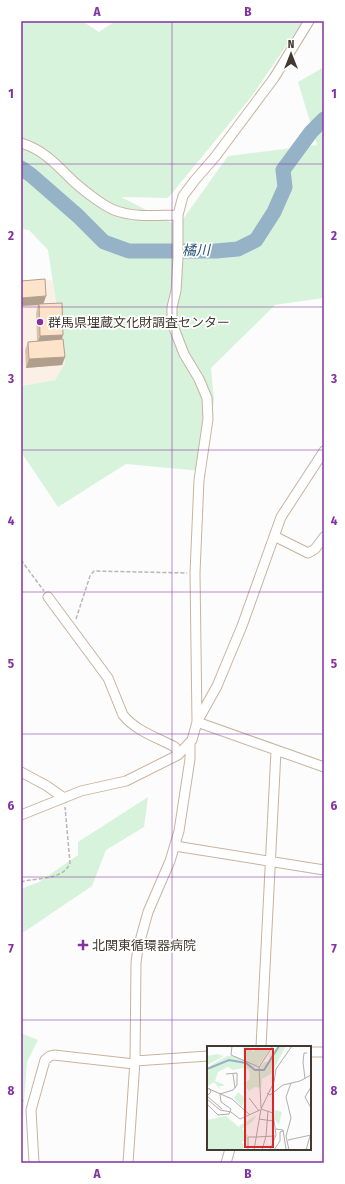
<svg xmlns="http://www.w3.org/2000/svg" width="345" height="1184" font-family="'Fira Sans Condensed','Noto Sans JP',sans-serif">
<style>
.built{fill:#fbf0e5}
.green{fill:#d8f3dc}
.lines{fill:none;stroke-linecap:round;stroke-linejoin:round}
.river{stroke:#95b2c7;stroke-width:15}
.minor-casing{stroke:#c8b39e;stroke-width:11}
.path{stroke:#bab7b4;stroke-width:1.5;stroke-dasharray:4 2;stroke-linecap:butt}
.minor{stroke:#fff;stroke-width:9}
.wall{fill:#dac3ad}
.shaded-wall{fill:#b19f8d}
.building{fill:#fde3c9;stroke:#b19f8d}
.grid{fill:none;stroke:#8432a1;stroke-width:1;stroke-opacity:0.55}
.poi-dot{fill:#8432a1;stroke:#fff;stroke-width:1.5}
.labels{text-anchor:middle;stroke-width:3.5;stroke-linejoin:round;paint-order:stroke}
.poi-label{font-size:13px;fill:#423931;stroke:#fff;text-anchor:start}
.water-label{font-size:14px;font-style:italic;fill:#245474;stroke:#fff}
.inset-river{fill:none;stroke:#95b2c7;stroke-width:2}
.inset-road{fill:none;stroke:#b2aeab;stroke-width:1}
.view{fill:#d62828;fill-opacity:0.15;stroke:#d62828;stroke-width:2}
.inset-edge{fill:none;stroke:#423931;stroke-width:2}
.neatline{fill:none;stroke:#8432a1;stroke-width:1.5}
.grid-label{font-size:13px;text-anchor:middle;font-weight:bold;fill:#8432a1}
</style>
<rect width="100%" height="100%" fill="#fcfcfc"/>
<path class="built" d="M52,280L65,363L55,380L21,386V282Z"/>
<path class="green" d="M21,21H82L99,32L115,21H303L252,96L168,198L121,197L178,226L228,156L317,145L298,82L324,67L323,298L275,305L211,368L214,399L209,441L201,471L126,464L58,507L21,452V386L55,380L65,363L48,250L29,230L21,229Z
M148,797L144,827L106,850L92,886L21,934V889L39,882L78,855V842Z
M21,1033L38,1040L27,1062L23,1116L21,1118Z"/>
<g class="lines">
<path class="river" d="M21,168L31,175L78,216L104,242L129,251H216L238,249L256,240L274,212L285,187L283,170L311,132L324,119"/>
<g class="minor-casing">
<path id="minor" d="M21,143C42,149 55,163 70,178C80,188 102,205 114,210C134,218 157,215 178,215
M274,536L308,553L315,549L324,537
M48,597L108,678L123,715C136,731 158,738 175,747L178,755
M197,722L217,686L242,626L281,517L324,451
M197,722L324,767
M21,772L47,786L64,798
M21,815L81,791L126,781L178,755L192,740L197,722L195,573L199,480L208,419L207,398L199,379L184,354L172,323V307L176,291L178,258V215L183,196L195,180L215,157L274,78L309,21
M175,846L324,870
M261,1047L276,751
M310,1052H324
M135,1061L208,1056
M34,1163L31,1110L45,1060L50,1056L54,1055L134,1064
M128,1163L135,1061L136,963L138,948L148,912L170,861L179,831L190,759V743
M226,1163L230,1149"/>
</g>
<path class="path" d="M21,560L44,591
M76,619L90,576L94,571L187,573
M21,882C37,877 63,881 70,863L65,807
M21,1098L24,1103"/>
<use href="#minor" class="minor"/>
</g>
<path class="wall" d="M46,296L43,304L63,335L62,339L65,357L62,365L26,368L25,350L28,342L37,341L36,313L38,305Z"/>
<path class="shaded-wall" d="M46,296L43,305L21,306V298Z
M63,335L60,343L37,344L40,336Z
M65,357L62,365L26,368L29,359Z"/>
<path class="building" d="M45,279L46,296L21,298V281Z
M62,303L63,335L40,336L39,304Z
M63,339L65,357L29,359L28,342Z
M21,350H22V364H21Z"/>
<path class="grid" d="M172,21V1163M21,164H324M21,307H324M21,450H324M21,592H324M21,734H324M21,877H324M21,1020H324"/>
<g class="poi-dot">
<circle cx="40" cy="322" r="4"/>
<path d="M81 939h4v4h4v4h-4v4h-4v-4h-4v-4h4z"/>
</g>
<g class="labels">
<g class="poi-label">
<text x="48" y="327">群馬県埋蔵文化財調査センター</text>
<text x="92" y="950">北関東循環器病院</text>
</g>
<g class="water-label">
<text transform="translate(196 250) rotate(-1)" y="5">橘川</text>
</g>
</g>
<g transform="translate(207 1046)">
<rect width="104" height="104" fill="#fcfcfc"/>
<path d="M36,0H41L46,6L50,1L60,4L65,0L52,19L49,20L52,22L57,16L64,15L62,10L71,0H79L64,28L55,33L54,42L48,41L42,45L36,38L26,45L43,33L42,24L35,22L26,24L21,21L11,26L8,35L16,38L17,40H12L14,44L7,36L1,40L0,27L4,19L20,10H28L37,14ZM10,8L17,10L0,19V10ZM31,46L40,54L34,60L27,52ZM68,64L75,66L72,79L66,71ZM50,69L45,76L35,83L41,89L40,95H35L37,104H0V74L19,70L33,82L32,80Z" fill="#d8f3dc"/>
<path class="inset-river" d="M0,23L22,14L39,17L48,24H57L72,0"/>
<path class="inset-road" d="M25,0L24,9L52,21M26,28L28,42M98,33L96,16L97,7H100M104,41L98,51L104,62M0,42L25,53L43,69M2,42L4,46L0,50L15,63M60,47L63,49L76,39L93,35L104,29M13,48L26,44L30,39V27L19,28M42,52L52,65M0,53L13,64L24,66L33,73L53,64M0,58L11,69L22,68L24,63L14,56L13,48M54,62L52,21L66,0M54,63L66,67L69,89L63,104M52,73L66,75M69,83L76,84L79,103M49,91L68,90M81,94L104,89M41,104V91H49M47,104L54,63L67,36L69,23L85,0M55,104L59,90L61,65M67,104L73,95V86L76,85M82,104L79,90L84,72L79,51L84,37M99,104L103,90"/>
<path class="view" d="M38,3H66V101H38Z"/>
<rect width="104" height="104" class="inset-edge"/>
</g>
<rect width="345" height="1184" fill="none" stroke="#ffffff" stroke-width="44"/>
<g transform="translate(291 54)" stroke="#ffffff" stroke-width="3" paint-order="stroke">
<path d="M0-3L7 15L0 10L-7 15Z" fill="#423931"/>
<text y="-6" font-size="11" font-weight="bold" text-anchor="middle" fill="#423931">N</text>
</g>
<rect x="22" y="22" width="301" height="1140" class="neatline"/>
<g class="grid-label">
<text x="97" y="16">A</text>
<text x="248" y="16">B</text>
<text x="11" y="98">1</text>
<text x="334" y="98">1</text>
<text x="11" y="240">2</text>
<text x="334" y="240">2</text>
<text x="11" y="383">3</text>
<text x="334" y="383">3</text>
<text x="11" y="525">4</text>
<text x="334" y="525">4</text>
<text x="11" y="668">5</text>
<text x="334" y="668">5</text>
<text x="11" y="810">6</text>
<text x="334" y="810">6</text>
<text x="11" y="953">7</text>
<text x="334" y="953">7</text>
<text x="11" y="1095">8</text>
<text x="334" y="1095">8</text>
<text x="97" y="1178">A</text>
<text x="248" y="1178">B</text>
</g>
</svg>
